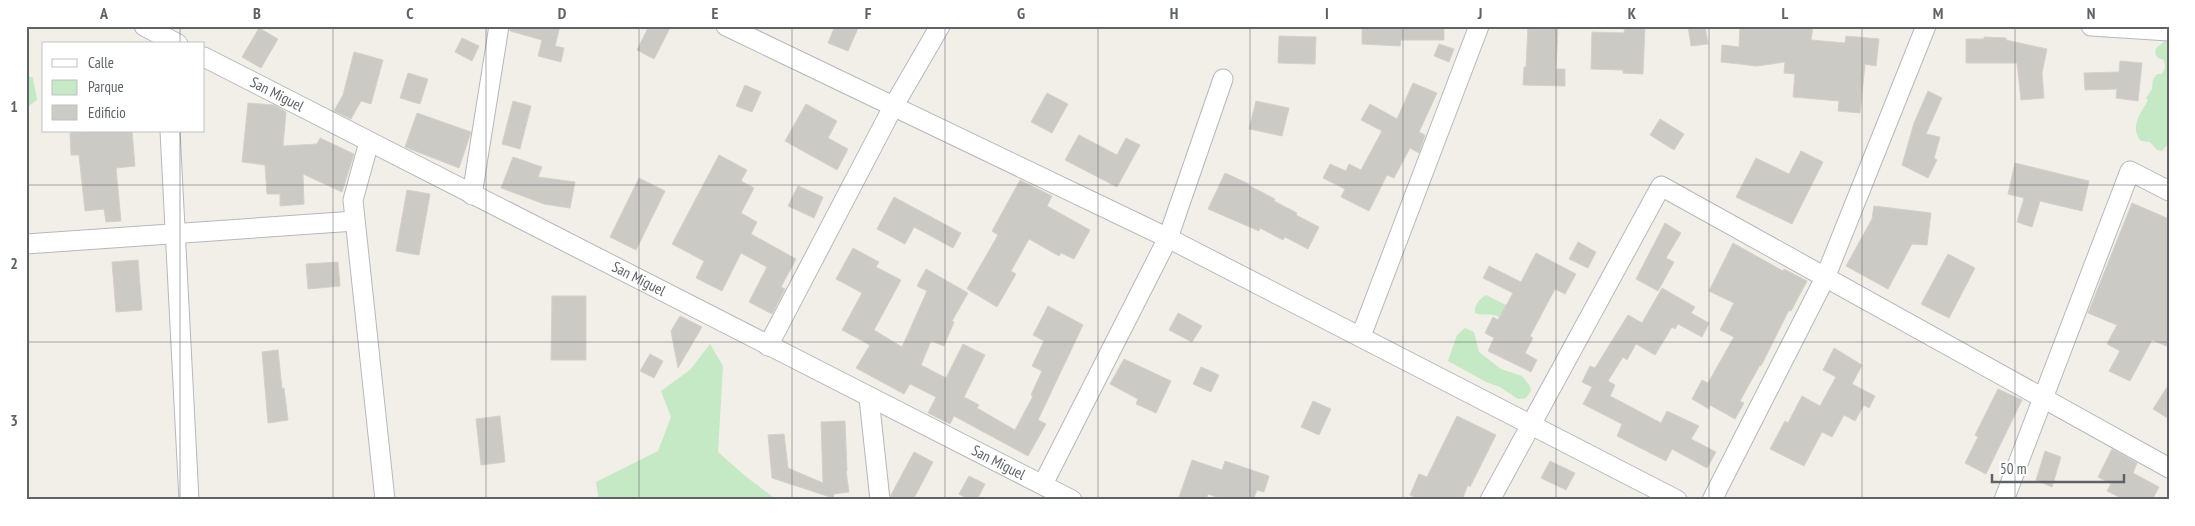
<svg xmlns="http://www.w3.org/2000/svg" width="2195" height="526" font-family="'PT Sans Narrow',sans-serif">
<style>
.green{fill:#c5e8c5}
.building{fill:#cccac5;stroke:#d6d1c6}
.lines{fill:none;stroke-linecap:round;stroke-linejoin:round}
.minor-casing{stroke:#b5b8bc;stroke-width:21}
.minor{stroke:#fff;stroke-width:19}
.grid{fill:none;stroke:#5f6368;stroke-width:1;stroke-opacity:0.55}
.labels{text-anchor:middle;stroke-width:4;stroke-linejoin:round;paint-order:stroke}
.street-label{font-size:15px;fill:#5f6368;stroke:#fff}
.neatline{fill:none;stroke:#5f6368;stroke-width:2}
.grid-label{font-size:16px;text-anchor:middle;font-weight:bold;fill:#5f6368}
</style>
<rect width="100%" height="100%" fill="#f1efe8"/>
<path class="green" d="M2169,38V143L2162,151L2157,150L2150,142L2141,141C2129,127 2141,113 2148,100L2146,98L2152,89L2153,79L2157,74H2162L2165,68L2164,60L2158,58L2155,53L2156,48Z
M26,75L33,78L37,100L26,108Z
M1486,295L1510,307L1502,320C1494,311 1485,317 1475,313C1474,306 1479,299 1486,295Z
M1465,328L1474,332L1479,352L1501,369L1522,376L1530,386L1531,391L1526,398L1518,399L1500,387L1486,382L1448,361L1457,335Z
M710,344L723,366L718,452L744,475L777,500H599L596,482L658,451L671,417L661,391L690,370Z"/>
<path class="building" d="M510,26H560L555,46L564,48L561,62L538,56L542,40L510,31Z
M649,26H671L654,59L637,50Z
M835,26H859L848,51L828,43Z
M1362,26H1444V40H1401L1400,46L1362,44Z
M1528,26H1558L1556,69H1565V86L1523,85L1524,67H1526Z
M1625,26H1645L1643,74L1623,73V70L1591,69L1592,32L1624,33Z
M1688,26H1705L1708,44L1691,46Z
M1740,26H1813L1811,40L1845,43L1846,36L1879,39L1876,66L1865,64L1860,113L1838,111L1839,101L1793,97L1795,74L1784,73L1785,62L1757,66L1721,62L1722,45L1739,47Z
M259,28L278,39L261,68L242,57Z
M1279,36L1316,37L1315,64L1278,63Z
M1984,37L2006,38V40L2047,49L2042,73L2044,98L2021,100L2017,63H1966V39H1984Z
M462,38L479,46L472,61L455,52Z
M1439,44L1454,49L1449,62L1434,56Z
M354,52L383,60L371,104L361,101L351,119L334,111L343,95Z
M2120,61L2142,63L2138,101L2116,98L2117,89L2085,90L2084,73L2119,72Z
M408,73L428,79L420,104L400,98Z
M1413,83L1437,93L1419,132L1425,135L1419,153L1410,148L1394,178L1387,175L1369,211L1341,197L1345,189L1323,178L1330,164L1346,171L1349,164L1361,170L1382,131L1361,120L1370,104L1397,119Z
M745,85L761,92L752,112L736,106Z
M1928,91L1942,98L1926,134L1940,137L1934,158L1937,160L1928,178L1902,165L1914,123Z
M1047,93L1068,104L1052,133L1031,122Z
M513,101L531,106L520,149L502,144Z
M1256,101L1289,108L1282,136L1249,129Z
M248,103L274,105L286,112L283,146L317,144L320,138L354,154L342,192L303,174L304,204L280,206V194H267L265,165L242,162Z
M806,104L837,121L828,138L848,149L837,170L785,141Z
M417,113L471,132L459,168L405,147Z
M1660,119L1684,134L1674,150L1650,135Z
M98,131H132L135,166L116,168L121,221L106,222L104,209L85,211L79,155H71L70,133Z
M1079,135L1117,155L1126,138L1140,145L1117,187L1065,160Z
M1801,151L1823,162L1792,224L1736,197L1756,158L1789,174Z
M719,155L747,170L741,181L754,188L741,213L757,222L751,234L796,259L781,287L785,289L772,314L749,302L767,267L741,253L722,291L696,278L704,261L672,244Z
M513,157L542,167L538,177L575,182L570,208L544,204L501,188Z
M2015,163L2089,181L2082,211L2040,201L2032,227L2017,222L2024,198L2008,194Z
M1225,173L1249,184L1248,185L1275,199L1274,201L1297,213L1296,215L1319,227L1308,249L1285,237L1283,240L1260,228L1259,231L1208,209Z
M639,178L665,191L636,250L610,237Z
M1020,180L1052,196L1047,206L1090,230L1074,259L1061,253L1059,256L1029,239L1011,271L1016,274L997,307L967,289L998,235L992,231Z
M798,186L823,197L814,218L788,206Z
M407,190L430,194L419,255L396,251Z
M894,197L961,233L953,248L914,227L905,244L877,229Z
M2132,203L2169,219V347L2152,340L2130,381L2109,371L2120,351L2107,344L2117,325L2088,313Z
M1874,206L1931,213L1927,245L1912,244L1888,289L1846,266L1872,219Z
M1665,223L1681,233L1666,258L1674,262L1658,291L1636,279Z
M1578,242L1596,252L1588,268L1569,259Z
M1733,243L1783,271L1784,269L1807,281L1791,311L1789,310L1761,366L1760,365L1740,401L1744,403L1735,419L1710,405L1709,409L1692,399L1702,380L1708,383L1734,337L1720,330L1734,303L1709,291Z
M853,248L879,262L876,267L901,280L874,330L902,347L927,291L917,286L926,269L968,293L952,321L954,322L944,346L931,341L921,365L946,378L963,344L985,355L964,397L979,405L977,408L1015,430L1033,396L1031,395L1042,371L1032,366L1044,341L1033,335L1048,306L1083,325L1038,420L1046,424L1028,456L954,416L950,424L928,413L936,397L910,384L904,394L856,368L870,345L842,330L862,293L836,279Z
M1536,253L1576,274L1565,294L1555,289L1530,336L1533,338L1525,353L1537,360L1531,372L1488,351L1494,338L1485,333L1493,317L1498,320L1513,293L1483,278L1489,266L1521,282Z
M1948,254L1975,268L1949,318L1921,304Z
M138,260L142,310L116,312L112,262Z
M338,262L340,286L308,289L306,264Z
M1662,288L1695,307L1691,313L1709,323L1702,337L1678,324L1675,329L1672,327L1655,355L1636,344L1627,360L1623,357L1608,381L1615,385L1610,396L1661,423L1667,411L1699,426L1691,439L1716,452L1707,468L1672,449L1666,461L1617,436L1622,424L1583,404L1592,387L1582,382L1590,366L1595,368L1628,315L1642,323Z
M552,296H586V360H551Z
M1178,313L1202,326L1192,342L1169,330Z
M680,316L702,327L678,368L671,331Z
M1834,348L1862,365L1852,384L1875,396L1869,408L1864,405L1855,421L1844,415L1832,437L1822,432L1804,466L1770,449L1785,421L1788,423L1802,396L1820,406L1836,377L1823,370Z
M278,350L282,389L284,388L288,420L268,423L262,352Z
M650,354L663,361L654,378L640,371Z
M1124,359L1171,381L1156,413L1136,404L1138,399L1110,384Z
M1201,367L1219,375L1211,392L1193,384Z
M2169,384V419L2153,409Z
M1998,389L2022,400L1986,474L1965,463L1978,437L1975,435Z
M1313,401L1331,409L1319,435L1301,427Z
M500,416L505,462L481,465L476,419Z
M1457,416L1496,435L1470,487L1468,485L1462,500H1421L1410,495L1419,474L1427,477Z
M845,421L847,471H846L849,492L834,494L833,498L772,478L768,435L784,434L788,468L823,483L821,422Z
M2112,449L2137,463L2133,473L2159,487L2152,500H2125L2107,491L2111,484L2098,477Z
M2045,451L2061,457L2052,487L2036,480Z
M914,452L933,462L913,500H891V495Z
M1192,460L1222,470L1225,461L1269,476L1264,492L1257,490L1253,500H1226L1208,494L1206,500H1178Z
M1550,461L1575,473L1566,490L1541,478Z
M969,476L985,484L977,500H970L959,494Z"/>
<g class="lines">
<g class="minor-casing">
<g id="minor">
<path d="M144,26L178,44"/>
<path d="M726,26L1168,238L1677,500"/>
<path d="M2091,26L2169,31"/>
<path id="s1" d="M204,57L1072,500"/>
<path d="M170,131L189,500"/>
<path d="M369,142L353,200L385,500"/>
<path d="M472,195L499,26"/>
<path d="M26,244L355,221"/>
<path d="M1361,336L1479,26"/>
<path d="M768,346L893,107L940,26"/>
<path d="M869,398L880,500"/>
<path d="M1043,484L1168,238L1223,79"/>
<path d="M1490,500L1661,186L2169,468"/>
<path d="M1712,500L1825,278L1926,26"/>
<path d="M2004,500L2130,171L2169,191"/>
</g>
</g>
<use href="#minor" class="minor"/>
</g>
<path class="grid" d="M180,26V44M333,26V500M486,26V500M639,26V500M792,26V500M945,26V500M1098,26V500M1250,26V500M1403,26V500M1556,26V500M1709,26V500M1862,26V500M2015,26V500M180,131V500M26,185H2169M26,342H2169"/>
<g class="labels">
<g class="street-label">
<text dy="5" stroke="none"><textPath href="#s1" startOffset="82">San Miguel</textPath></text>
<text dy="5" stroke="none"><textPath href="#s1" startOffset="488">San Miguel</textPath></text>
<text dy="5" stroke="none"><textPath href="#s1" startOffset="892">San Miguel</textPath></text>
</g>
</g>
<rect width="2195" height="526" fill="none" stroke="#ffffff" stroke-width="55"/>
<rect x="42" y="42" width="162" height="90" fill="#ffffff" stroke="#bfc1c3"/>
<rect x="52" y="59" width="25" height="8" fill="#ffffff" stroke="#bfc1c3"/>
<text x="88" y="68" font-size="15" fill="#5f6368">Calle</text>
<rect x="52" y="80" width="25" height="15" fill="#c5e8c5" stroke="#bfc1c3"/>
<text x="88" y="92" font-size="15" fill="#5f6368">Parque</text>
<rect x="52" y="105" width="25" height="15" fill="#cccac5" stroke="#bfc1c3"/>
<text x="88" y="118" font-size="15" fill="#5f6368">Edificio</text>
<path d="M1992 474v8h132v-8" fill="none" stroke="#5f6368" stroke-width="2.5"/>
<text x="2000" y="474" font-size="15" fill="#5f6368" stroke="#ffffff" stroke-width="4" paint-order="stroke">50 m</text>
<rect x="28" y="28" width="2140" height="470" class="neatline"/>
<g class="grid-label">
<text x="104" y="19">A</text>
<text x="257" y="19">B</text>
<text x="410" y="19">C</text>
<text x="562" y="19">D</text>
<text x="715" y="19">E</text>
<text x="868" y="19">F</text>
<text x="1021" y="19">G</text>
<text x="1174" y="19">H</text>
<text x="1327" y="19">I</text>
<text x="1480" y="19">J</text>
<text x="1632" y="19">K</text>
<text x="1785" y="19">L</text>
<text x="1938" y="19">M</text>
<text x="2091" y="19">N</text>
<text x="14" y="112">1</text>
<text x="14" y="269">2</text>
<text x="14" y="426">3</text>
</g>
</svg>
